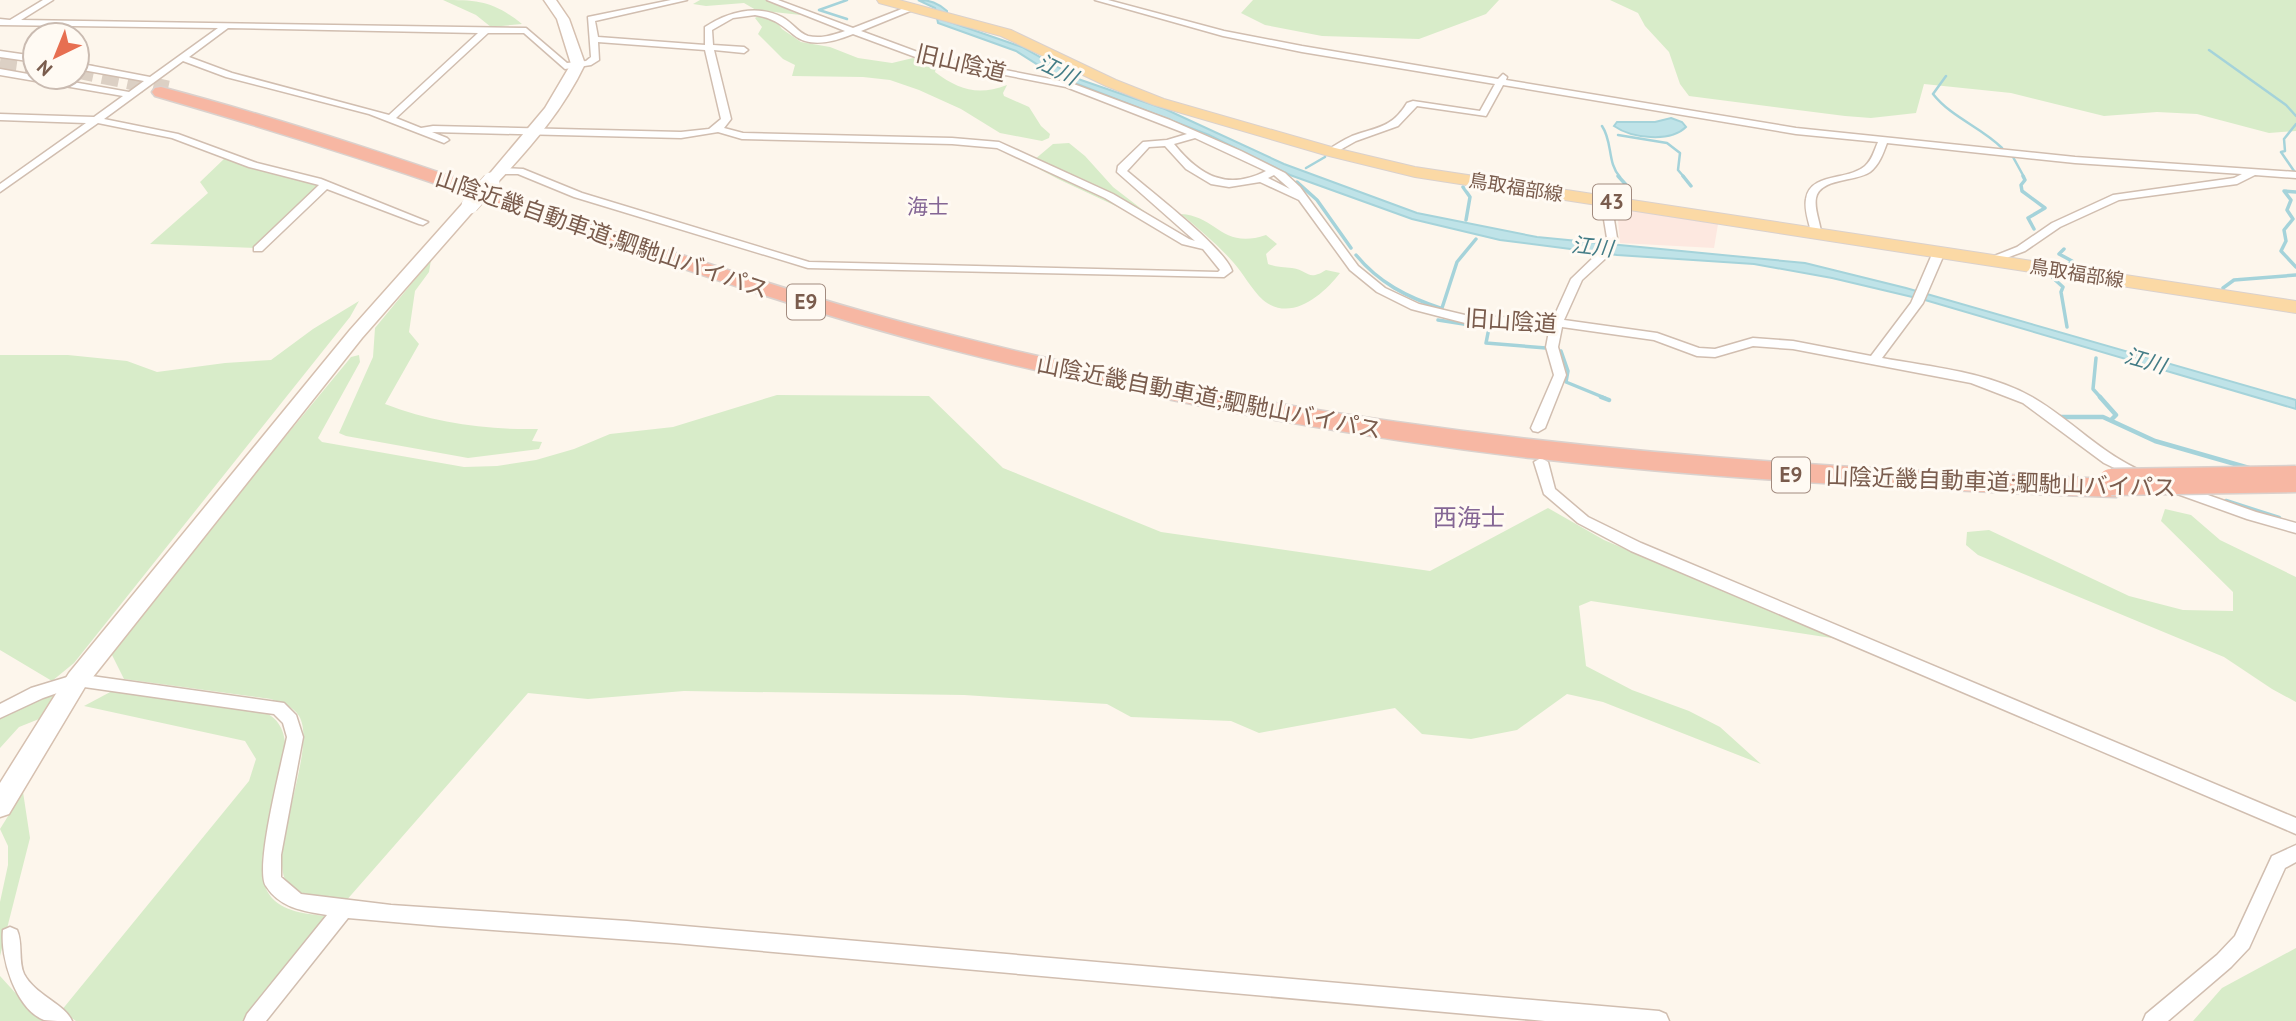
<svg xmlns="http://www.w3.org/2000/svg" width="2296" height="1021" font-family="'PT Sans','Noto Sans JP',sans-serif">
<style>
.commercial{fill:#fde8e0}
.green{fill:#d8ecc9}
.water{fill:#bfe3e8;stroke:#a5d3da;stroke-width:2}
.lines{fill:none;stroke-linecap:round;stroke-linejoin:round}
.stream-far2{stroke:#a5d3da;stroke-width:2.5}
.stream-far1{stroke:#a5d3da;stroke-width:3.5}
.stream{stroke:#a5d3da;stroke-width:4.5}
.highway-tunnel{stroke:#dcd0c4;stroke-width:17;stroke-dasharray:17 9;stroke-linecap:butt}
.street-casing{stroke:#d1beb0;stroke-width:3}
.secondary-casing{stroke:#d6c0b0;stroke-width:3}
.primary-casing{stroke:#dad1cd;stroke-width:2}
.highway-casing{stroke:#dad1cd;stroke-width:3}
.street{fill:#fff;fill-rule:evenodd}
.secondary{fill:#fff;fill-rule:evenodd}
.primary{fill:#fbd9a5;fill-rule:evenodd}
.highway{fill:#f7b7a3;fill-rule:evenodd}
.secondary-bridge-casing{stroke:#d6c0b0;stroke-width:18;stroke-linecap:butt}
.highway-bridge-casing{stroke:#dad1cd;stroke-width:29;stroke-linecap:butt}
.secondary-bridge{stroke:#fff;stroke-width:17}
.highway-bridge{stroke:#f7b7a3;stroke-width:26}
.labels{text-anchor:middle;stroke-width:6;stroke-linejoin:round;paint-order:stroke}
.far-street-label{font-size:19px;fill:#7a5c4d;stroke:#fffaf3}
.far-water-label{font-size:21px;font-style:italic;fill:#437c86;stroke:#fffaf3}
.shield{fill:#fffaf3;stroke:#a28b7f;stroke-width:2}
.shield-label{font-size:21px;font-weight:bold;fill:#7a5c4d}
.far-neighbourhood-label{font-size:21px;fill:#846695;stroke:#fffaf3}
.street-label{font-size:23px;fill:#7a5c4d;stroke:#fffaf3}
.neighbourhood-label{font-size:24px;fill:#846695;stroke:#fffaf3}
</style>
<rect width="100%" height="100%" fill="#fdf6ec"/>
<path class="commercial" d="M1613,208L1718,224L1714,248L1620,243L1618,220Z"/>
<path class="green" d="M443,0C479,0 493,1 522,24L491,27L476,15Z
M700,0H765L801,15L756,10L744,3L706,6L693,4Z
M1253,0H1499L1486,14L1419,39L1322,36L1265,25L1241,13Z
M1610,0H2296V131L2269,133L2197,114L2157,112L2104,116L2011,93L1924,84L1916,113L1871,118L1845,116L1689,96L1680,84L1669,52L1645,26L1638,13Z
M758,16L775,20L782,29L801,42L830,47L858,58L892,63L913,58L936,67L935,72C959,90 978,96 1007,85L1003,93L1004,96L1029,107L1041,126L1050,134L1049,138L1042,141L1000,133L961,109L919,90L890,80L863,77L792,76L795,65L783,59L758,34L762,27L755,18Z
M1069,143L1085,156L1113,187L1148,214V221L1058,179L1041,170L1034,160L1053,144Z
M225,158L253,168L316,183L319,187L256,248L150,244L208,193L200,182Z
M1181,214C1217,216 1222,250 1266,235L1277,244L1266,254L1268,264C1277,267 1284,267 1292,268C1309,270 1307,282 1326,270L1340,273C1323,295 1291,323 1263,300C1251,289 1244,274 1233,262C1218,245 1199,229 1181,214Z
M431,260L429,272L415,291L409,332L419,344L385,404C434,423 486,430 538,429L532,441L542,442L539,449L468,458L346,436L339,433L373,357L375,328Z
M359,301L350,317L74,663L52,681L0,650V355H68L127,361L157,372L225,363L271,360L313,329Z
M359,355L360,362L318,438L322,442L464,467L497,466L536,460L574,449L610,434L673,427L777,395L929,396L1003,468L1161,532L1430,571L1548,508L1604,540L1838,639L1591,601L1579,606L1586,666L1632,690L1689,711L1720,727L1761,764L1603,702L1567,694L1517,730L1471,739L1422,734L1395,708L1259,733L1231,721L1131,717L1107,704L964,695L684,691L588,699L528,693L345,902C328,899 302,899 289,885C263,860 319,748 299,716C293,706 281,703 271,699L124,679L111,653L157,592L347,362L351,357Z
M2165,509L2191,515L2220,540L2296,577V702L2272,689L2224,657L1978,555L1966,545L1967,532L1989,530L2129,596L2183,610L2233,611V592L2161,521Z
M114,690L260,710C330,736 228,860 275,901C290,914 313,914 331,917L247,1021H76L61,1011L249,781L256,759L245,741L84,706Z
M56,693L39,719L19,727L0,748V715Z
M23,792L30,838L0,956V902L8,865V846L0,829Z
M2296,948V1021H2193L2222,988Z
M0,976L30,1009L46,1021H0Z"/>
<path class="water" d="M918,0C930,0 938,3 947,11V21L1022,47L1081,80L1165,109L1284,164L1417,213L1537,237L1805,263L1906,288L2296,400V409L1925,300L1832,278L1754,264L1617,255L1500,240L1412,219L1290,175L1209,135L1054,75L1016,51L938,23L935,8Z
M1671,118L1682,122L1686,127C1670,143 1631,138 1614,126L1617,122H1655Z"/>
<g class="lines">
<path class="stream-far2" d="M847,0L819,10L847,19
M2209,50L2286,105L2296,116
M1946,76L1933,94C1952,118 1981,127 2002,148
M1602,126C1613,142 1607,163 1620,177
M1618,135L1667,143L1680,153L1678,170L1684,177
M2013,157L2024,177
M1306,168L1325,157
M2294,171L2281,152L2285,151L2284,139L2296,124"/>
<path class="stream-far1" d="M1618,176L1629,188
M1683,176L1691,186
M2023,176L2025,180L2021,185L2022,191L2045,208L2028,218L2034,229
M1297,182L1317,200L1351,248
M1463,187L1470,197L1466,220
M2296,192L2284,191L2291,200L2287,210L2293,219L2284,230L2286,241L2281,251L2296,267
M2064,249L2059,254L2072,261L2066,266
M1356,255C1379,283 1407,297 1440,308
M2053,278L2063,287L2061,292L2067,327
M2223,288L2234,280L2296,275
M1442,308L1457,262L1476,239
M1438,320L1489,328L1486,343L1546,348
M1561,351L1568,371L1566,382L1605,398
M2096,358L2093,389L2101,398"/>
<path class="stream" d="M1601,397L1609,400
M2100,397L2116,415L2111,420
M2059,417H2103L2155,441L2249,468
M2226,501L2279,518"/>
<path class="highway-tunnel" d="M0,62L35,67
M77,70L168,89"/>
<g class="street-casing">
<path id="street" d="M43,0H53L21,20L526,28L567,63L586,61L591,57L588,17L671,0H687L595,21L598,37L705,45V27C728,12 756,4 782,17C792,22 798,33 808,36C821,39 833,35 845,31L767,0H778L853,28L912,5L916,7L915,9L861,31L923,54L1071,83L1170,120L1241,151L1285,173L1300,187L1358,266L1385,288L1419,304L1469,316L1553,319L1571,279L1597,254L1607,238L1601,201L1606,198L1611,201L1617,238L1606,258L1582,280L1564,320L1657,333L1699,348L1715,349L1753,338L1793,341L1871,356L1911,303L1933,252L1939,249L1943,250L1945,252L1923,303L1882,358C1932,367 1988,372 2032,397C2072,420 2101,454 2144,472L2146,475L2139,480L2104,463L2023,403L1971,383L1793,349L1753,346L1715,357L1697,356L1654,340L1562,327L1558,347L1566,375L1545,428L1538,432L1533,431L1531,428L1554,375L1546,347L1550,326L1469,324L1411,309L1377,292L1350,270L1299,200L1260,182L1229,187L1211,184L1186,169L1165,146L1149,147L1127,171C1148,189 1226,249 1232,271L1224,277L808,268L574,197L518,174H500L495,171L500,168L523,169L582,193L809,262L1218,272L1220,270L1203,249L1182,244L1105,198L997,148L952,144L742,139L718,132L681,138L432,132L447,138L449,140L444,143L369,114L226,77L183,61L104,119L178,134L257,163L321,179L428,222L423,225L419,224L327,189L262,251H254V247L319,185L249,167L172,138L98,123L0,192V184L86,123L0,120V114L94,117L123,96L0,75V69L129,92L144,81L77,69V63L150,77L218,28L0,25V19L10,20ZM755,15C773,18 781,24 794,35C811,49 836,41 853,34L918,58L1066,87L1187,134L1167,140L1143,142L1118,166L1117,172L1195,241L1189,239L1113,194L999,142L952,138L743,133L724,128L731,119L714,50L744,53L748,50L744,47L713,45L712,30L733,18ZM228,28L478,33L389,115L232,73L189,57ZM488,33H524L565,69L591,65L599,60L598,42L705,50L721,119L709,129L681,132L433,126L421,128L396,118ZM1195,138L1266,171C1227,191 1200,176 1174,144ZM1274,175L1290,189L1268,178Z
M1095,0H1108L1224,31L1302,46L1498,79L1503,74L1507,77L1506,80L1796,128L2075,157L2296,172V178L2255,175L2237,184L2119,200L2060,227L2025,251L1993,263L1987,260L1989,258L2017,247L2052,223L2113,195L2234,178L2242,174L2075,163L1887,143C1883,154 1879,165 1870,172C1855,182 1820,178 1816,198C1814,209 1820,222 1821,232L1816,235L1811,232C1809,222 1804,210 1806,199C1810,172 1848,181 1865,166C1872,160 1874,151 1878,142L1796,134L1503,85L1486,116L1417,106L1398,126L1356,141L1331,155L1328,154V150C1335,145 1343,140 1352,136C1377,127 1392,128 1407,103L1413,101L1480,111L1495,84L1302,52L1223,36Z
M0,51L35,56V62L0,57Z
M1541,458L1548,462L1555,489L1588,517L1641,543L2296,818V834L1631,551L1578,523L1544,494L1534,462Z
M2174,483L2256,512L2296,523V533L2247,519L2169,491L2167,488L2169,485Z
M77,674L284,703L296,715L303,737L281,855V877L301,894L391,905L627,921L1659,1011L1666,1014L1669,1021H1545L674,943L439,926L348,918L266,1021H244L247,1014L327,915C303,911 280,908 266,886C254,869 282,762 287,737L283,723L274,714L77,686L43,698L0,718V704L31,688Z
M2296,845V862L2285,868L2249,948L2231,967L2168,1021H2143L2146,1014L2217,955L2235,936L2272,856Z
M10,927L17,930C23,943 18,961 24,974C35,995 65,1004 72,1021C64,1021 51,1021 44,1020C16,1009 0,958 3,930Z"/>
</g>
<g class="secondary-casing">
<path id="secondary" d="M544,0H556L569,19L585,64C563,110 531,147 496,184H486L483,181L486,178L545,108L571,64L557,19Z
M470,200L478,205L476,208L362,338L85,687L9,814L0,817V783L69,673L350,330L464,202Z"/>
</g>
<g class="primary-casing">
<path id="primary" d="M877,0H899L1011,30L1116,80L1164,99L1335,148L1415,167L2296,301V313L1415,177L1325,155L1154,105L1106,86L1001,36L879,3Z"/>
</g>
<g class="highway-casing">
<path id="highway" d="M161,87C431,158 688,270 959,337C1338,433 1726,467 2116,479L2125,482L2129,488L2125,494L2116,497C1920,490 1725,480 1531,458C1333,435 1137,397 945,348C778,305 616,245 454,190C355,156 255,125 155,96L152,92L155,88Z"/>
</g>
<use href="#street" class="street"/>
<use href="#secondary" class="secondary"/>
<use href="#primary" class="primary"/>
<use href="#highway" class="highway"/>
<g class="secondary-bridge-casing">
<path id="secondary-bridge" d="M470,205L491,181"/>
</g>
<g class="highway-bridge-casing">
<path id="highway-bridge" d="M2111,482L2296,479"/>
</g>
<use href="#secondary-bridge" class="secondary-bridge"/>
<use href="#highway-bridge" class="highway-bridge"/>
</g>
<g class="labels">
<g class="far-street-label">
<text transform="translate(1516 187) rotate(9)" y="7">鳥取福部線</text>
<text transform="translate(2077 273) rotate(9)" y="7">鳥取福部線</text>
</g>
<g class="far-water-label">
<text transform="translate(1057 70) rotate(26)" y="7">江川</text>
<text transform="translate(1592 247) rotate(6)" y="7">江川</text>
<text transform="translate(2145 361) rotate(16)" y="7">江川</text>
</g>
<g class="shield">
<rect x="1593" y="184.5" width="38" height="35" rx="5"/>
<rect x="787" y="284.5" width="38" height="35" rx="5"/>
<rect x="1772" y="457.5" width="38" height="35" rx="5"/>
</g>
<g class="shield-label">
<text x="1612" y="209">43</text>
<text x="806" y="309">E9</text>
<text x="1791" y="482">E9</text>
</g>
<g class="far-neighbourhood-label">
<text x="928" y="214">海士</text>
</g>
<g class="street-label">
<text transform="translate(961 63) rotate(13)" y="8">旧山陰道</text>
<text transform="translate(602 234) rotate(19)" y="8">山陰近畿自動車道;駟馳山バイパス</text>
<text transform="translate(1511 321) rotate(4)" y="8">旧山陰道</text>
<text transform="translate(1209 397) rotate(11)" y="8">山陰近畿自動車道;駟馳山バイパス</text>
<text transform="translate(2001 482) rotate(2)" y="8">山陰近畿自動車道;駟馳山バイパス</text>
</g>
<g class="neighbourhood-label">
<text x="1469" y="526">西海士</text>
</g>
</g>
<g transform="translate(56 56) rotate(223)"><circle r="33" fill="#fffaf3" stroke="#cabbb1" stroke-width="2"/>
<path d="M0-5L12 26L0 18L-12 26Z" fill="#e76f51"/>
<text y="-10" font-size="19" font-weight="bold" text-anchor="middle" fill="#7a5c4d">N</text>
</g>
</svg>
